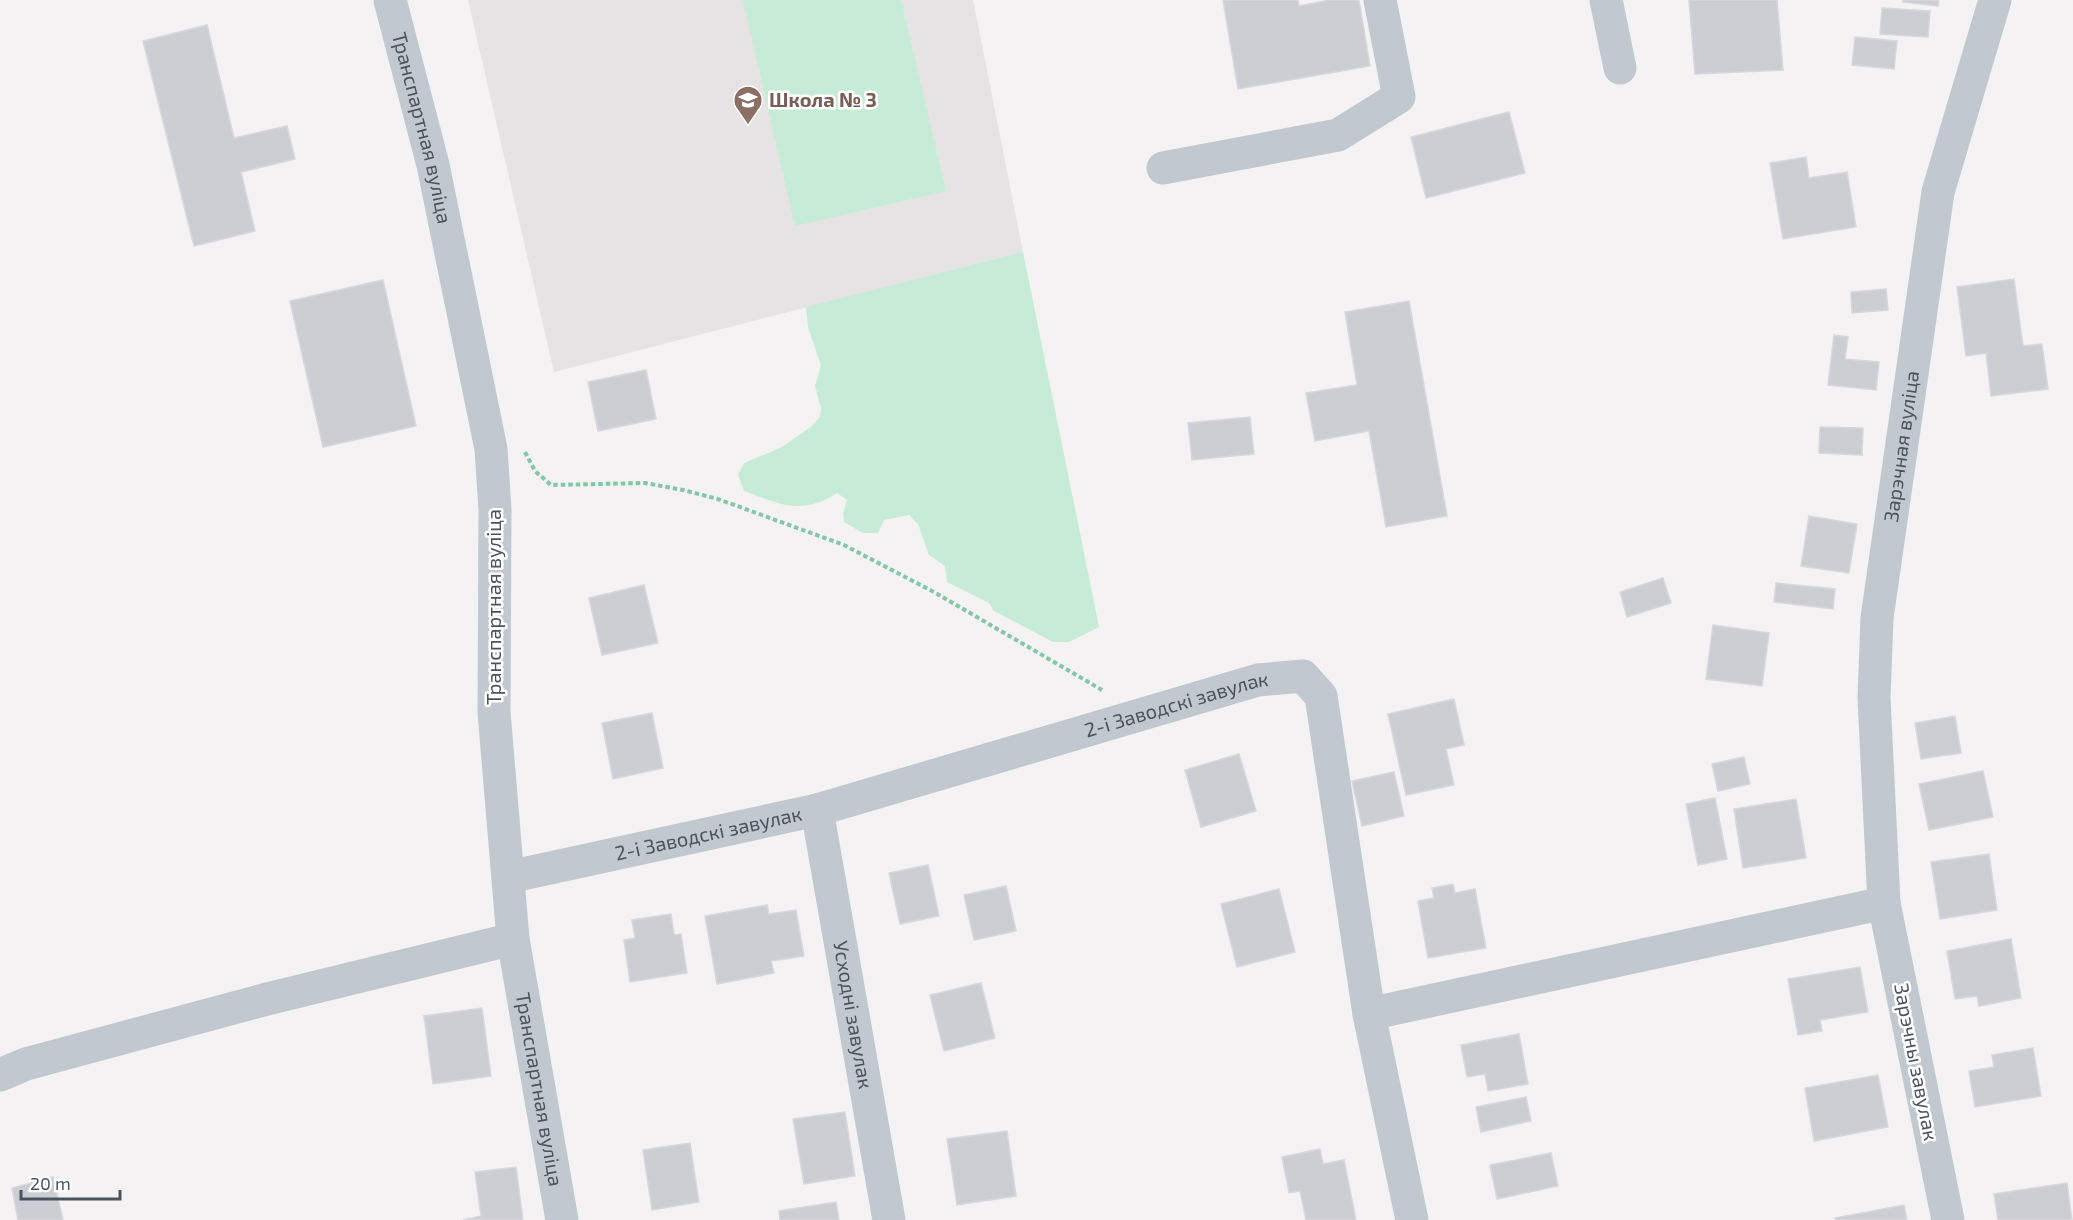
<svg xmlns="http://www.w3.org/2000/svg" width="2073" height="1220" font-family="'Exo 2',sans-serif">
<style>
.education{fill:#e5e3e3}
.green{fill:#c6ecd7}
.building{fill:#cdced4;stroke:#d7d8dd;stroke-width:1.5}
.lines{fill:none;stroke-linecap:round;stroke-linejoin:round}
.path{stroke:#81c7a8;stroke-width:4;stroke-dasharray:4.5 3;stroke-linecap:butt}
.minor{stroke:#c1c8cf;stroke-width:33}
.labels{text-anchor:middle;stroke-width:5;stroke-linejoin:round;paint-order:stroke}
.education-label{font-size:20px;font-weight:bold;fill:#785e54;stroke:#fff;text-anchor:start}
.street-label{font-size:20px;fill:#4b545e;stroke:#fff}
</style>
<rect width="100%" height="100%" fill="#f4f2f2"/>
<path class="education" d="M468,0H973L1023,252L554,372Z"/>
<path class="green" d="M743,0H901L946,191L795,226Z
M1023,252L1099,627L1069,642H1053L994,611L989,603L947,582L945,566L929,555L918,524L909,515L884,520L878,533H863L844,522L843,514L847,500L837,493C802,516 780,504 744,491L738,475L744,463L782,447L812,426L820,417L821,408L815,386L821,366L808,327L806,307Z"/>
<path class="building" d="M1223,0H1298L1299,6L1330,0H1359L1370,66L1238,89Z
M1689,0H1777L1783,70L1695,74Z
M1903,0H1939L1938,6L1903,2Z
M1882,8L1930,11L1928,37L1880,34Z
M207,25L234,138L287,126L295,159L241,172L255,231L194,246L143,41Z
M1855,37L1897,41L1894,69L1852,65Z
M1509,112L1525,173L1426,198L1411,137Z
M1806,157L1809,178L1847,172L1856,227L1783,239L1770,163Z
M2014,279L2023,346L2042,344L2048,389L1991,396L1986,353L1966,356L1957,287Z
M383,280L416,426L323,447L290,301Z
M1886,289L1888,310L1852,313L1851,292Z
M1409,301L1447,516L1386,527L1369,431L1315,441L1306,393L1357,385L1345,312Z
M1834,335L1848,337L1845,359L1879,362L1876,390L1828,385Z
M646,370L656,419L598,431L588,382Z
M1250,417L1254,454L1192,460L1188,423Z
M1820,427L1863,428L1862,455L1819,453Z
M1809,516L1857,524L1849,573L1801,566Z
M1663,578L1671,603L1627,617L1620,592Z
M1776,583L1835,589L1833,609L1774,602Z
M644,585L658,643L602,655L589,598Z
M1713,625L1769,633L1762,686L1706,679Z
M1454,699L1464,745L1446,749L1454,785L1406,795L1388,714Z
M652,713L663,768L613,779L602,723Z
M1955,716L1961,753L1921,759L1915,723Z
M1239,754L1256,811L1201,827L1185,770Z
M1744,757L1750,784L1718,791L1712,764Z
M1983,771L1993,817L1929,830L1919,784Z
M1394,772L1404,816L1362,826L1352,781Z
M1715,798L1727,859L1698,865L1686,804Z
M1796,799L1806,858L1743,868L1734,809Z
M1989,854L1997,910L1940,919L1931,862Z
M928,865L939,916L900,924L889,873Z
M1453,884L1455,893L1475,889L1486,948L1428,958L1418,901L1434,898L1432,888Z
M1006,886L1016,931L974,940L964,895Z
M1279,889L1295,952L1237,967L1221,904Z
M767,905L769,914L796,910L804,956L771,961L774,973L717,984L705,916Z
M671,914L674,935L681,934L687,973L630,982L624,940L635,938L632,920Z
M2011,939L2021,998L1979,1006L1977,996L1955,999L1947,951Z
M1860,967L1868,1012L1820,1020L1822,1031L1798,1035L1788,979Z
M981,983L995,1038L944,1051L930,995Z
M482,1008L491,1076L433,1084L424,1016Z
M1519,1034L1528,1084L1488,1091L1485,1074L1467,1077L1461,1045Z
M2033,1048L2041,1096L1975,1107L1969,1071L1994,1067L1992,1055Z
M1878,1075L1888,1127L1814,1141L1805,1088Z
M1526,1097L1531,1121L1481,1132L1476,1107Z
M845,1112L855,1176L804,1184L793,1119Z
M1007,1131L1016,1196L957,1205L947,1139Z
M690,1143L699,1202L652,1210L643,1150Z
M1320,1149L1323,1164L1344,1160L1356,1220H1306L1300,1191L1289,1193L1282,1157Z
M1551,1153L1558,1186L1497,1199L1490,1165Z
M516,1167L523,1220H463L481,1216L475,1172Z
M53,1177L63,1220H18L12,1188Z
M2067,1183L2072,1220H1998L1994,1194Z
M836,1202L839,1220H780L779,1211Z
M1904,1205L1907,1220H1836L1835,1218Z"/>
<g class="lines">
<path class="path" d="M525,452L535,471L551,485L645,483L683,490L718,499L844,545L934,592L1102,690"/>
<g class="minor">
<path id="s1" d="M390,0L433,165L491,449L495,509L494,712L513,939L562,1220"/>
<path d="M1606,0L1620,68"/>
<path d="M1163,168L1338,135L1399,97L1380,0"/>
<path id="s2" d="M817,810L889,1220"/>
<path id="s3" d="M509,877L817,810L1258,680L1303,676L1321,696L1369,1014L1412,1220"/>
<path d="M1369,1014L1884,903"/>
<path d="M0,1075L26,1064L267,999L513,939"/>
<path id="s4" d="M1948,1220L1884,903L1874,698L1877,618L1938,192L1995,0"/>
</g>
</g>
<defs>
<g id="school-pin" transform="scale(1.5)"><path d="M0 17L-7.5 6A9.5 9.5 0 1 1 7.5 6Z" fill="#8d6e63" stroke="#fff"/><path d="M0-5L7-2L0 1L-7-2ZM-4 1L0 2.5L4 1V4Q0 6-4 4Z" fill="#fff"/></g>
</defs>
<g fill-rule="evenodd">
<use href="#school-pin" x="748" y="100"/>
</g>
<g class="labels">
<g class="education-label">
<text x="769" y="107">Школа № 3</text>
</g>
<g class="street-label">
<text dy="7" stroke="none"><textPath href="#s1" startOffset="132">Транспартная вуліца</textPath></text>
<text dy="7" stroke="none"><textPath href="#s4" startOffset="782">Зарэчная вуліца</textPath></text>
<text transform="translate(494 607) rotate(-90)" y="7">Транспартная вуліца</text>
<text dy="7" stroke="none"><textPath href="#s3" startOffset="690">2-і Заводскі завулак</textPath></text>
<text dy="7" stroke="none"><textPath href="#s3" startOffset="204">2-і Заводскі завулак</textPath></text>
<text dy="7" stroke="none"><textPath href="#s2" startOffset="208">Усходні завулак</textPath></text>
<text transform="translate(1916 1062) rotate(79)" y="7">Зарэчны завулак</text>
<text dy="7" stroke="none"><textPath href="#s1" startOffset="1104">Транспартная вуліца</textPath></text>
</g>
</g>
<path d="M21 1190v9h99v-9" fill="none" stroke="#4b545e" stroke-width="3"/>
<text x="30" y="1190" font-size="18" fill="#4b545e" stroke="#ffffff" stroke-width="4.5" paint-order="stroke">20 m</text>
</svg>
